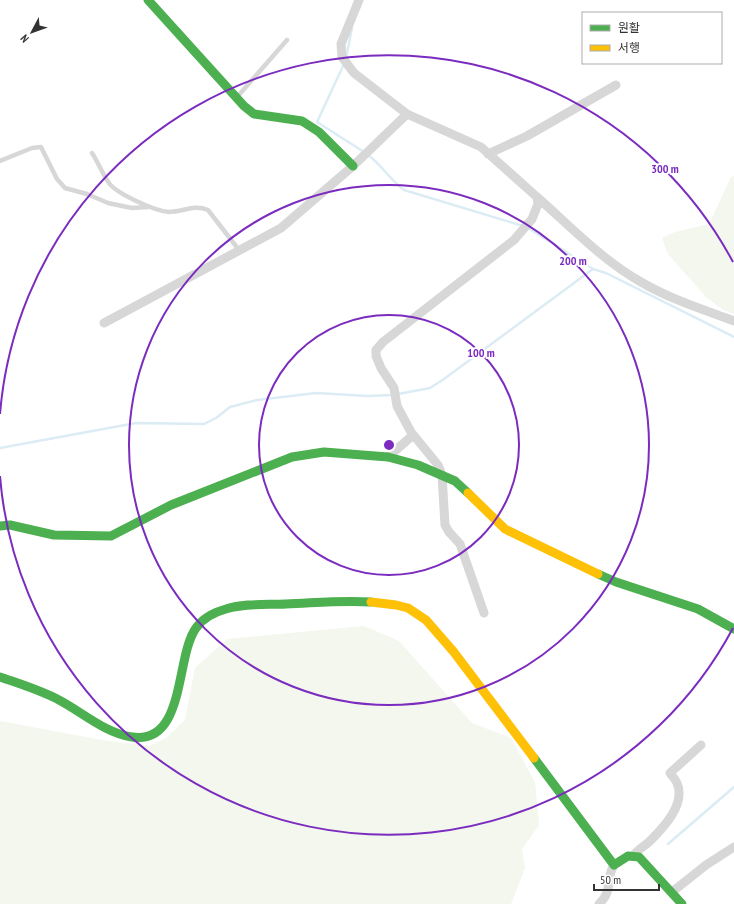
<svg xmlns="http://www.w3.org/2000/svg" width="734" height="904" font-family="'PT Sans Narrow','Noto Sans KR',sans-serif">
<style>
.green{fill:#f3f7ee}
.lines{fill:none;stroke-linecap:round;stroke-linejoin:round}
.stream{stroke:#dbecf4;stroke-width:2.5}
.lane{stroke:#d7d7d7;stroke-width:4.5}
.street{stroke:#d7d7d7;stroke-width:9}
.fast{stroke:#4caf50;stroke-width:9}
.slow{stroke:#ffc107;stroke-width:9}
.ring{fill:none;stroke:#7b2cbf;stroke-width:2}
.centre{fill:#7b2cbf;stroke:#fff;stroke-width:2}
.ring-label{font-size:12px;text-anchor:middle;font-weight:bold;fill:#7b2cbf;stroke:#fff;stroke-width:4;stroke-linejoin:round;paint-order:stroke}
</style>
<rect width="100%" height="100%" fill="#fff"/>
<path class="green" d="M734,176V314L723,310L706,297L668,254L662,238L675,232L709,224L731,177Z
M364,626L399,641L472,723L511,738L535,782L539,825L522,849L525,868L511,904H0V721L102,740L149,746L166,738L185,720L195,668L227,639Z"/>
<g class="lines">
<path class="stream" d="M346,58L352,28
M344,64L317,122L364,152
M368,155C382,165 390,180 404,190L523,226
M528,228L593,269
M398,394L430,388L444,379L593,269L606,273L734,337
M0,448L136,423L204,424L216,418L230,407L257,400L316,393L368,396L393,395
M668,844L734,787"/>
<path class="lane" d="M238,96L287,40
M92,153C98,162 102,173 109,183C117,194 155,211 169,212C183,212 194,204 208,210L239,250
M0,161L32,148L41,147L57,179L65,188L87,194L108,203L132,208L148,207"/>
<path class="street" d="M407,114L481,147L537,197L538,204L532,219L514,240L383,342L376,350V356L381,368L394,388L397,406L411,432L438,465L442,475L445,525L449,532L460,544L484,613
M488,154L527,136L616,85
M537,197C570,226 602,260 641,282C670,299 702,309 734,321
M104,323L281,228L353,166L407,114L354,73L342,57L341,44L359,0
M388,457L413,435
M634,855C638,849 645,846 650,841C664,827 686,804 677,783C676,780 672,776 670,773L701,745
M672,892L706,865L734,847
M599,904C614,890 605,879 614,865"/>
<path class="fast" d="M148,0L244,106L254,114L302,121L319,132L353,166
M0,526L10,525L54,535L111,536L171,505L292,457L324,452L388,457L418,465L455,481L468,493
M598,574L616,582L698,609L734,629
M0,677C20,684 40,690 59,700C82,712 105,733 132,737C186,745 175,657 196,628C203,618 215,612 226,609C245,603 266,605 286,604C314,603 342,600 371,602
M534,758L614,865L628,856L639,857L682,904"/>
<path class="slow" d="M468,493L505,529L598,574
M371,602L396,605L408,608L426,620L453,651L534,758"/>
</g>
<g class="ring">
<circle cx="389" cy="445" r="130"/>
<circle cx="389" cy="445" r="260"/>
<path d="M733 628A390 390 0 0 1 0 476M0 414A390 390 0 0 1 733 262"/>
</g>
<circle cx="389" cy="445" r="6" class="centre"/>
<g class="ring-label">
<text x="665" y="173">300 m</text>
<text x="573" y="265">200 m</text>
<text x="481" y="357">100 m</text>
</g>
<rect x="582" y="12" width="140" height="52" fill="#ffffff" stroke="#adadad"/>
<rect x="590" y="25" width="20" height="6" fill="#4caf50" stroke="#adadad"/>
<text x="618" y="32" font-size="12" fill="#333333">원활</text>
<rect x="590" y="45" width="20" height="6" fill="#ffc107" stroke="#adadad"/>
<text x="618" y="52" font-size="12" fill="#333333">서행</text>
<g transform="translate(32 32) rotate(229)" stroke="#ffffff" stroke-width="3" paint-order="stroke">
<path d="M0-3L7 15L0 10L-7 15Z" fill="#333333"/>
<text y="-6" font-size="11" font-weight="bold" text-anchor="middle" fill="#333333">N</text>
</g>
<path d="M594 884v6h65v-6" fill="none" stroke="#333333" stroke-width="2"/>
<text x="600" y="884" font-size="12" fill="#333333" stroke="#ffffff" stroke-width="3" paint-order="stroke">50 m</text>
</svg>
